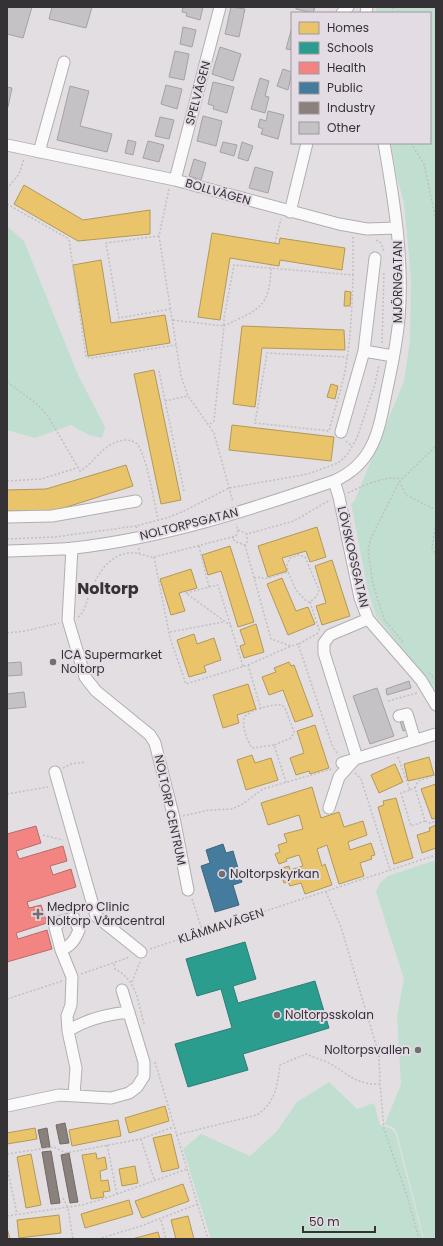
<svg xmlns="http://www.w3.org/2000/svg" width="443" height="1246" font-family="Poppins,sans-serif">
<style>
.green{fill:#c0dfd0}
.homes{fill:#e9c46a;stroke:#b3985a}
.schools{fill:#2a9d8f;stroke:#2d7d74}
.health{fill:#f28482;stroke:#b96b6b}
.public{fill:#457b9d;stroke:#40657e}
.industry{fill:#8a817c;stroke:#706967}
.building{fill:#c5c2c5;stroke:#a5a2a5}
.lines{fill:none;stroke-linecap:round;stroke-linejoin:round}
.minor-casing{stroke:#b1aeb1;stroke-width:13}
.path{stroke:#c1c0c1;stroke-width:1.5;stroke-dasharray:2 2;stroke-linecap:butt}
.minor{stroke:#fbfafb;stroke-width:11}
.poi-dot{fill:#726e72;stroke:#e4dce4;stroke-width:1.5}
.labels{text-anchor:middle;stroke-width:4;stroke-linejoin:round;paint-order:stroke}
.street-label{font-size:12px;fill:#353235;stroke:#e4dce4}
.poi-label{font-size:12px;fill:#353235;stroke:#e4dce4;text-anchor:start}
.district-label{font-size:16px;font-weight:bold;fill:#353235;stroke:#e4dce4}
</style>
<rect width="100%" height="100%" fill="#e2dee2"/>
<path class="green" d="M376,7H436V690L376,616L367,587L351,503L354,502L404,381L410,341L411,278L404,203L397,178L391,143H430V13H376Z
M7,226L24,241L78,375L105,427L102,438L89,435L71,425L35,438L7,430Z
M436,860V1239H424L397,1133L394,1128L385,1124L401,1084L397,1016L404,979L376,892L380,883L388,876Z
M329,1082L357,1109L374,1103L380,1125L392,1129L396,1135L423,1239H211L183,1149L201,1134L250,1156L277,1131L297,1102Z"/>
<path class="homes" d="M24,185L83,220L150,210V234L78,241L14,204Z
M212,233L279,244L280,238L345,248L342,270L280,260L279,266L230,258L220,320L198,317Z
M101,260L111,323L165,315L170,343L88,356L73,265Z
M345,291L351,292L350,306H344Z
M242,326L344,330L345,350L262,348L255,407L233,404Z
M154,370L181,500L161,504L134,374Z
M331,384L338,386L335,399L327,397Z
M232,425L334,437L331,461L229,450Z
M126,465L133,486L54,511H7V490L46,489Z
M317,527L326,557L310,562L306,551L282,558L287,571L268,577L258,546Z
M230,546L254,622L238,627L221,571L208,575L202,555Z
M332,560L350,616L322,625L316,606L326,603L315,566Z
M191,569L197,588L179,593L185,611L171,615L160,579Z
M282,578L296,611L308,607L315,624L288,635L267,584Z
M256,624L264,652L244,658L240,646L245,644L240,630Z
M194,634L197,644L214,638L221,660L204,666L206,672L189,677L177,640Z
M289,662L291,666L294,665L313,716L295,722L283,690L269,695L262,677L276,672L274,668Z
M248,684L256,709L237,715L239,723L223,728L213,695Z
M315,725L329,768L310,774L309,771L296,775L290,758L304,753L297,731Z
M252,755L255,763L271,758L278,780L246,790L237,760Z
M429,757L434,775L408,781L404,764Z
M395,764L403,782L379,793L371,775Z
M436,784V818L432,819L421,789Z
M312,787L321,818L339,812L344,827L363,821L367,835L348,842L350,850L371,843L375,855L371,856L372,859L360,863L364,876L339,884L327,845L317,849L322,866L325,864L332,885L305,894L301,883L290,886L288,882L284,883L279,869L289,866L290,870L303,866L299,855L286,859L287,861L279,864L275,854L280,852L278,845L287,842L284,834L303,829L299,815L268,825L261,803Z
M396,798L413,858L394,864L378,807L384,805L383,801Z
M436,825V848L422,853L417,835L430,831L429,828Z
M165,1106L169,1121L129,1133L125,1118Z
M118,1120L121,1136L72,1146L69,1130Z
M35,1128L37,1139L7,1144V1133Z
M171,1134L179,1168L162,1172L153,1138Z
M96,1153L97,1159L105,1157L107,1169L100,1171L101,1181L108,1180L110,1191L103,1192L104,1197L91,1199L82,1155Z
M31,1154L41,1205L26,1208L17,1157Z
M135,1166L138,1183L122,1186L119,1169Z
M183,1184L189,1201L142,1218L135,1201Z
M129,1200L133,1214L85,1228L81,1214Z
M59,1215L61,1233L19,1238L17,1220Z
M188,1216L194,1239H176L171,1220Z
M7,1228L10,1239H7Z
M158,1232L160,1239H132Z"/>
<path class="schools" d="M245,942L256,979L233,986L238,1003L315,981L329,1028L243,1054L248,1070L188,1087L175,1044L232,1028L221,989L197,996L186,959Z"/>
<path class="health" d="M36,826L41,843L16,851L19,859L63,846L67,861L50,866L53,875L71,869L76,887L27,902L29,908L41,905L47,923L16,933L18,939L47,930L52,949L7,962V834Z"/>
<path class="public" d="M223,844L226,853L233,851L242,882L233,885L239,905L215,912L201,866L210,863L206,850Z"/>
<path class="industry" d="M65,1123L69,1143L60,1144L56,1125Z
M47,1128L50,1147L42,1148L38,1130Z
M51,1151L60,1203L51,1204L42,1152Z
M69,1153L78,1202L70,1203L61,1155Z"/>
<path class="building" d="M7,7H32L23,38L7,34Z
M52,7H92L86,28L49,19Z
M183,7H203L200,20L186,16L187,13L182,12Z
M231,7L245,9L239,37L225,34Z
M296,7H315L313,13L296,9Z
M183,27L196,30L192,47L180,44Z
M292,27V50L286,49Z
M220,47L241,54L233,81L212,74Z
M175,51L189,54L184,80L169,77Z
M283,69L292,72L288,90L277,86Z
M260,78L269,81L265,96L269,97L265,113L251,109Z
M213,82L234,87L227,113L213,109L214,106L208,104Z
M166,85L182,89L177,109L161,104Z
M70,86L89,91L80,126L112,134L107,152L57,140Z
M7,87L12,88L8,107H7Z
M268,111L284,115L278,139L261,134L263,129L258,127L260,119L266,121Z
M203,116L222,121L216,146L197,141Z
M160,117L174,120L169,139L155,136Z
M128,140L136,142L133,155L125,153Z
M148,141L164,145L159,162L143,158Z
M223,142L237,145L234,156L220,152Z
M242,142L253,146L248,161L238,158Z
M194,159L206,163L201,180L189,176Z
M255,167L273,172L268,193L249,188Z
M21,662L22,675L7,676V663Z
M409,681L411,688L387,695L386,689Z
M377,688L394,736L370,744L353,696Z
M24,692L26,707L7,709V694Z
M405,720L408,729L403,731L400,721Z"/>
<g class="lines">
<g class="minor-casing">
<path id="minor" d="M342,13L348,7
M366,13L367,7
M7,145L175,180L339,224L367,229L397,228
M39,152L64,62
M175,180L220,7
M290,212L307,143
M364,351L393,356
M341,432L364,351L375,258
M334,481L339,497L360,598L368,619L421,680L436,705
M7,517L52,516L136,501
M72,548L68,620L85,677L96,691L150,735L155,743L174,818L188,890
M7,551C29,550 52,550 74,548C163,538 249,510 334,481C375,463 379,429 387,389C392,366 397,342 399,318C404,260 394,200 384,143
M399,716L407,714L415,740
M357,758L324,653V643L330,635L368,619
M342,763L436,734
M55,772L96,916L141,952
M329,808L339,777L354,760
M61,950C71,946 75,940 79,930L74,918L61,921L55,927L61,950L72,977L71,1005L67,1016L68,1031L76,1068L74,1095
M68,1031C85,1020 109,1014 129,1012
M7,1106L59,1095L111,1098L129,1093L137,1087L144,1076V1062L122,990"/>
</g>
<path class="path" d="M392,13L393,7
M411,143L424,164L436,220
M7,189L19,174L24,159
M169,189L159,236L181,376L188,396L214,433L233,502
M7,204L69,239L86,357L92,358L176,345
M159,236L106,243L119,318L171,309
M353,237V275
M376,240L381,243L384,251
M275,243L281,219
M173,320L224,326V318L234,265L353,275C352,307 351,339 345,371C341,391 334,411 329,431L255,423L267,353L347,357
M382,343L384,273
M159,371L165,401
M7,382L37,404L48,416L80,471C91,465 97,454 107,447C115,441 128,437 136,443C146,451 155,506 158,520
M210,424L214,421L224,326C260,308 270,309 271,265
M346,441L352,446
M7,481L41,479L77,468
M184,491L165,401L188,396
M348,493C362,486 382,477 398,478L406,495L436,510
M436,520L432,549L436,554
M137,528L136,526L167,518L184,511L229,488L308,474L338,463L347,455L357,438L375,384L379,365
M238,530L247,534L294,521L330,500
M234,537L232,538L236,542L245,545L247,542V534
M7,539L55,537L136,526
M245,545L271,639L291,646L298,644L332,745L338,755
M199,546L209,587L186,593L231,626
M139,548V553
M154,557L170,638L186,684L248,665L291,646
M254,578L261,577L264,579L288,572L296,590L306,601L310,602L317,596L319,590L305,557L299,555L290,558L287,565L288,572
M209,587L218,585L243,666
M310,602L320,632
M78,617C85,612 86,603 89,595C96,577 108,554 130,553C139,552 146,557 154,557L236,536L238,530L236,524
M170,632L223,622
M7,633L25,631L59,623
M403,642L384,619L373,584L368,551L371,538L399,482L436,446
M299,644L318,633
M248,665L261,709
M429,673L436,680
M388,701L417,693
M274,745L252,748C247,740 242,727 244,717C253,709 271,704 282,705L285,708L294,732L291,738L274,745L286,782
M398,757L410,790L401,793L411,826L425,821L415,788L410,790
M63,768L71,764L86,762
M355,773L361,779L390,870
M415,788L418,781L436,775
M7,794L48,787
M183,816L209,810L232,809L241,805L263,789L332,769
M425,821L430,823L436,821
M43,835L63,840
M326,892L341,927L379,1055L380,1084L384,1129L407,1196L419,1239
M192,899L203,933
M150,949L436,855
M114,964L115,969C137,980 138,1002 144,1024
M81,974L130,957
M132,982L140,962
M7,999L62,981
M155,1062L208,1239
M176,1135L257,1115C276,1101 277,1087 280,1065L306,1054C312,1057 320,1059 327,1062C346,1072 355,1085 379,1084
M141,1139L154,1179
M107,1145L117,1194
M7,1154L54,1147L66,1153L141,1139L173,1127
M7,1167L17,1214
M63,1198L68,1208L73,1239
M7,1216L82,1205L103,1199L187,1169
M161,1220L166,1239
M98,1239L141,1226L198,1204"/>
<use href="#minor" class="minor"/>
</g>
<g class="poi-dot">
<circle cx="53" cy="662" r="4"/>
<circle cx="222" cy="874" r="4"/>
<path d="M36 908h4v4h4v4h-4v4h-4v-4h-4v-4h4z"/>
<circle cx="277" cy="1015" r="4"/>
<circle cx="418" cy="1050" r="4"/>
</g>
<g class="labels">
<g class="street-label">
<text transform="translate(198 93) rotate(-75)" y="4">SPELVÄGEN</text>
<text transform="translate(218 192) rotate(16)" y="4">BOLLVÄGEN</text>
<text transform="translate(398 282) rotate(-90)" y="4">MJÖRNGATAN</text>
<text transform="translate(189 524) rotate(-14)" y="4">NOLTORPSGATAN</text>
<text transform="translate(353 557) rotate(77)" y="4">LÖVSKOGSGATAN</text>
<text transform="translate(170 810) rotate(78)" y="4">NOLTORP CENTRUM</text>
<text transform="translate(221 926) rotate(-18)" y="4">KLÄMMAVÄGEN</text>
</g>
<g class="poi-label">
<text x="61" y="659">ICA Supermarket<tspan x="61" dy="14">Noltorp</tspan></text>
<text x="230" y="878">Noltorpskyrkan</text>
<text x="47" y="911">Medpro Clinic<tspan x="47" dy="14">Noltorp Vårdcentral</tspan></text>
<text x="285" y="1019">Noltorpsskolan</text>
<text x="410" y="1054" text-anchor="end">Noltorpsvallen</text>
</g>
<g class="district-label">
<text x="108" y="594">Noltorp</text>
</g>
</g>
<rect width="443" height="1246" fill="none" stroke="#353235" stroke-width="16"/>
<rect x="291" y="12" width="140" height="132" fill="#e4dce4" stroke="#9e989e"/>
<rect x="299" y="22" width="20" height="12" fill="#e9c46a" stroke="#9e989e"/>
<text x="327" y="32" font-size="12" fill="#353235">Homes</text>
<rect x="299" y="42" width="20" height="12" fill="#2a9d8f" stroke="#9e989e"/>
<text x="327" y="52" font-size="12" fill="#353235">Schools</text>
<rect x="299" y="62" width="20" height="12" fill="#f28482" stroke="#9e989e"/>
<text x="327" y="72" font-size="12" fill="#353235">Health</text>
<rect x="299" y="82" width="20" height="12" fill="#457b9d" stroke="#9e989e"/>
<text x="327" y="92" font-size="12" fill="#353235">Public</text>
<rect x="299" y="102" width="20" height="12" fill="#8a817c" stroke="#9e989e"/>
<text x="327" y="112" font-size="12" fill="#353235">Industry</text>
<rect x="299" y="122" width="20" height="12" fill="#c5c2c5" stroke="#9e989e"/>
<text x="327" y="132" font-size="12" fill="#353235">Other</text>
<path d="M303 1226v6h72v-6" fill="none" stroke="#353235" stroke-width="2"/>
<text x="309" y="1226" font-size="12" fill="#353235" stroke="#e4dce4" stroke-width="3" paint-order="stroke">50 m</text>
</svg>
